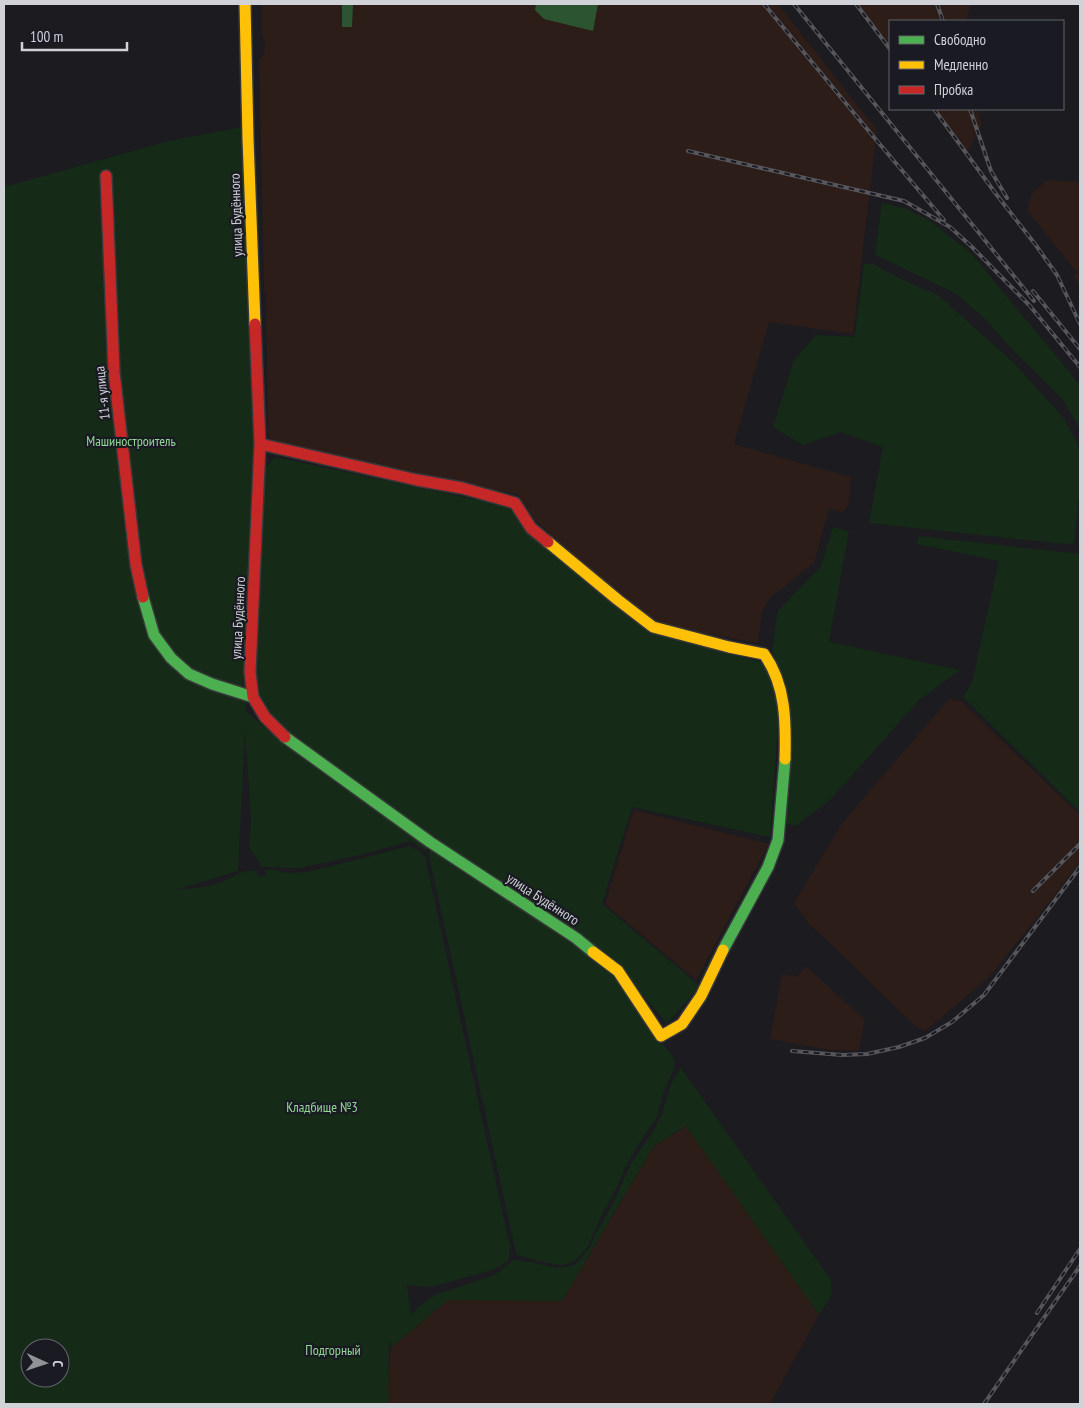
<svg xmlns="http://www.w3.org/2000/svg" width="1084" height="1408" font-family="'PT Sans Narrow',sans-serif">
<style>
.industrial{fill:#2c1d18}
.green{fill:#152b17;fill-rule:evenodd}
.forest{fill:#2c5430}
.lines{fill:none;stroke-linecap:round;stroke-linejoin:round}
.fast-casing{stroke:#37373a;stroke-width:14}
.slow-casing{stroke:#37373a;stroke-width:14}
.jam-casing{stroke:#37373a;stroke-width:14}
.fast{stroke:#4caf50;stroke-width:11}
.slow{stroke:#ffc107;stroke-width:11}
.jam{stroke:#c62828;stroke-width:11}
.rail-casing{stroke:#56565b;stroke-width:4}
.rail{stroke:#191a22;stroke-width:2;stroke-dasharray:5.5;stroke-linecap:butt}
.labels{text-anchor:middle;stroke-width:4.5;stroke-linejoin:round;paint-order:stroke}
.street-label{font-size:14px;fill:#d1d2d7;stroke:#191a22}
.park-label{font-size:14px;fill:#92d796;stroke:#191a22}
</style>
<rect width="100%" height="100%" fill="#1b1b20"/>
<path class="industrial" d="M262,4H778L877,130L853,334L769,322L734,444L851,477L849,504L843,512L829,509L814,563L770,598L762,612L758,643L686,630L656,621L583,564L534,519L518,495L308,450L277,442L268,436L266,295L264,289L259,60L264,54L265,40L262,35Z
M856,4H971L966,21H890V49Z
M934,109H977L982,124L967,153Z
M1047,180L1080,182V286L1073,277L1077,273L1027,210L1032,194Z
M949,699L962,702L1080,815V862L1041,913L989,977L925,1031L915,1026L831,944L809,924L794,903L843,822Z
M634,810L769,844L696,980L605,904Z
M806,966L865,1020L859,1051L830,1050L770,1039L782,974L797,977Z
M687,1126L819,1315L770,1404H387L390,1351L392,1347L448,1299L562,1301L654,1146Z"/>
<path class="green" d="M242,127L259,442L246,711C301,762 365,802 427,844L426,851L411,841L364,854L299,868L261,867L256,857L249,847L251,818L245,731L238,871L175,890C188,889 207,887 219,883C232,878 241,869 256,871L259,877L266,876L265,870H275L285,873L308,872L410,846L418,850L425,857L510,1247L509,1260L495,1269L485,1272L431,1287L407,1285L411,1315L418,1307L435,1295L495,1275L513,1260L530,1262L557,1268L572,1266L579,1261L590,1247L596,1233L613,1204L630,1165L652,1133L661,1116L672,1082L681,1068L831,1280L832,1295L819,1315L686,1126L654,1146L562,1301L448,1300L392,1347L391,1342L389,1344L388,1404H4V187L169,141ZM30,1348H60V1378H30Z
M882,203L904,208L927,219L971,253L1080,385V429L1063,400L1011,348L986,320L957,294L875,255Z
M864,264H874L895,276L938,295L1012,361L1063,417L1080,449L1079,498L1074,543L1066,544L869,523L883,447L841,432L803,445L773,427L794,360L816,335L855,337Z
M275,457L511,507L536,539L652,631L767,664L780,700L770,837L632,807L602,904L700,986L667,1024L621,969L424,832L279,727L256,689L265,468Z
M833,527L849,531L829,642L960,670L919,700L830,800L796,826L782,822L792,732L783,677L772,651L778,611L821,566Z
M918,536L1080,554V812L963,697L972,682L999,561L917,544Z
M434,850L590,956L613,975L675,1060L674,1070L666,1085L656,1119L638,1145L625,1168L616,1189L603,1212L589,1244L580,1256L571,1263L562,1265L547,1263L517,1255L515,1249L429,855V851Z"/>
<path class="forest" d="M342,4H353L352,27H342Z
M536,4H598L593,31L544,19L535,10Z"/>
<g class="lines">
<g class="fast-casing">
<path id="fast" d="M143,597L154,635L171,658L189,674L212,684L253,697
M285,737L430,842L576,938L593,952
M723,950L768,867L778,840L785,759"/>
</g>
<g class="slow-casing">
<path id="slow" d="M245,4L248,139L255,324
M548,542L618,600L653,627L729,647L764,654C786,685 786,722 785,759
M593,952L618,971L661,1036
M661,1036L682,1024L701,996L723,950"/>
</g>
<g class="jam-casing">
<path id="jam" d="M106,176L114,372L136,565L143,597
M255,324L260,444L250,672L253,697L265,717L285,737
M260,444L417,480L462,488L515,503L531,528L548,542"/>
</g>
<use href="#fast" class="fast"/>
<use href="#slow" class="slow"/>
<use href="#jam" class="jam"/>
<g class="rail-casing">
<path id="rail" d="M764,4L872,135L944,220
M794,4L1034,301
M856,4L890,49
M937,4L943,21
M934,109L996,194L1035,244L1057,275L1080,324
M970,109L991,171L1007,198
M688,151L904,201L950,227L972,247L1030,306L1080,367
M1033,291L1080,349
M1033,891L1080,844
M792,1051L842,1055L867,1054L899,1047L925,1038L952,1022L984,995L1080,867
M1037,1313L1080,1249
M984,1404L1080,1266"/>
</g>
<use href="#rail" class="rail"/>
</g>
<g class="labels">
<g class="street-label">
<text transform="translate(236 215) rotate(-92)" y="5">улица Будённого</text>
<text transform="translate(102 393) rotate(-96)" y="5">11-я улица</text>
<text transform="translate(238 618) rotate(-87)" y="5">улица Будённого</text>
<text transform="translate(543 899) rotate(33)" y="5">улица Будённого</text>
</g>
<g class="park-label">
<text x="131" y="446">Машиностроитель</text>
<text x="322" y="1112">Кладбище №3</text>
<text x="333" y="1355">Подгорный</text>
</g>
</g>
<rect width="1084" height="1408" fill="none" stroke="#d1d2d7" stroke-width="10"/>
<rect x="889" y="20" width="175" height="90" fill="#191a22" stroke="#63646a"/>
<rect x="899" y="36" width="25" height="8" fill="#4caf50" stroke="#63646a"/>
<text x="934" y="45" font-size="15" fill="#d1d2d7">Свободно</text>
<rect x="899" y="61" width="25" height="8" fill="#ffc107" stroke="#63646a"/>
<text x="934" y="70" font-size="15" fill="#d1d2d7">Медленно</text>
<rect x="899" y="86" width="25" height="8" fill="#c62828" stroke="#63646a"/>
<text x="934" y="95" font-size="15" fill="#d1d2d7">Пробка</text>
<g transform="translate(45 1363) rotate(93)"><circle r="24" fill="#191a22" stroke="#63646a"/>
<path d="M0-4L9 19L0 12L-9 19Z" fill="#919297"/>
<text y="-8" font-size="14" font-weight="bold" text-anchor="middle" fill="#d1d2d7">С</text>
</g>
<path d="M22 42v8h105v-8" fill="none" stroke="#d1d2d7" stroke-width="2.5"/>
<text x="30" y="42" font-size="15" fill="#d1d2d7" stroke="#191a22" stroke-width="4" paint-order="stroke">100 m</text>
</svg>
